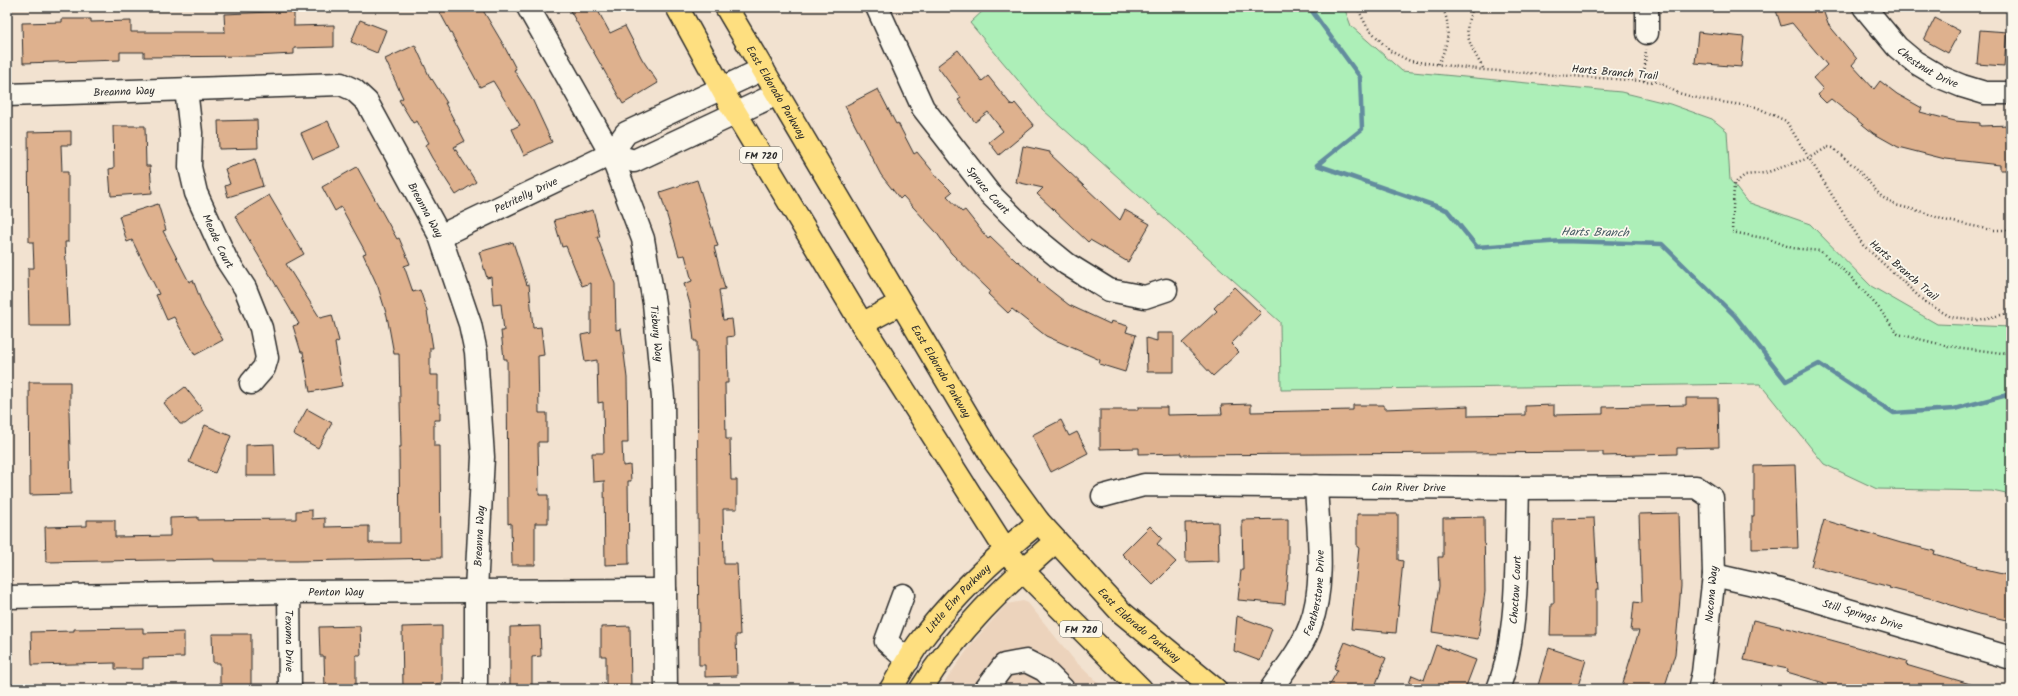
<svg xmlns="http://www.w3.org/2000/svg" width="2018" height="696" font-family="Kalam,sans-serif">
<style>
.built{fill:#ecd3bc}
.green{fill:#adefb8;stroke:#6c8d72}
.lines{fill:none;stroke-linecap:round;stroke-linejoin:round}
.stream{stroke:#638c9e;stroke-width:4.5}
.building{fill:#deb18e;stroke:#2b2b2b}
.minor-casing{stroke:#2b2b2b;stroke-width:25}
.major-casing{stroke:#2b2b2b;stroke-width:25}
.path{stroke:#2b2b2b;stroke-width:2.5;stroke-dasharray:1 3;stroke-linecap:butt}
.minor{stroke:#fbf7ec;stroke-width:22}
.major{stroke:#fedf80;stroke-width:22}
.labels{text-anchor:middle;stroke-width:3.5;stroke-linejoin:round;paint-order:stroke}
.shield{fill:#fbf7ec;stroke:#696865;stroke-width:1}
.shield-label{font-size:10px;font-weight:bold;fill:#2b2b2b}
.street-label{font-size:11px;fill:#2b2b2b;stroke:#fbf7ec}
.water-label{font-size:12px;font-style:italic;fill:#475b64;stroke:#fbf7ec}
</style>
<rect width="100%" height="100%" fill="#f2e2d0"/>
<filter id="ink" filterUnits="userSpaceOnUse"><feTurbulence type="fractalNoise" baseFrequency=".025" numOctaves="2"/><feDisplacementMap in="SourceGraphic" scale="8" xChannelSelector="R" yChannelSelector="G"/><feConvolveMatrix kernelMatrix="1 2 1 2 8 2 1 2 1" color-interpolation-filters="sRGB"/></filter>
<g filter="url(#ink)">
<path class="built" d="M1023,601L1028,603L1075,661L1104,689H940L973,642L1007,604Z"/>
<path class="green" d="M987,7H1344L1351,26L1402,71L1621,92L1670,104L1712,119L1727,131L1730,180L1747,202L1810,224L1871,286L1937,324L2011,327V495L1992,491L1877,489L1824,464L1760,384L1281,390L1280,322L1043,110L970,23Z"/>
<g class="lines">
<path class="stream" d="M1309,7L1360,77L1362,129L1317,165L1447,210L1477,247L1563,241L1662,244L1735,316L1786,381L1819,364L1894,413L1954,409L2011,394"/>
</g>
<path class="building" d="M437,7H481L503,44L516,69L514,70L533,101L552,142L524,155L512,129L520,125L493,81L480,87Z
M568,7H596L610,33L625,26L642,59L658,83L623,104Z
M1775,7H1822L1828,24L1857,59L1852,65L1874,89L1880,81L1897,94L1922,108L1920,112L1955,121L1980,123V126L2011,125V170H2000V165L1945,159L1898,147L1873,133L1831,99L1826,103L1818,95L1823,89L1813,78L1827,65L1792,23L1781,26Z
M294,11V26L334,25V47L294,48V54L254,56L144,57V52H120V60L23,63L22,23L62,22V19H91V22L131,21V32H225L224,14Z
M1935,18L1960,31L1948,53L1924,40Z
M360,20L386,30L377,53L351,42Z
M1980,30L2007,32L2004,66L1977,64Z
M1698,32L1744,37L1741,67L1695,63Z
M415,45L431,80L432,79L447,103H445L465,141L454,147L476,182L456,195L432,158L425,145L429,143L417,121L413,123L399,100L403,98L385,59Z
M958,50L982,81L988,76L1012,106L1015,103L1034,126L999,155L989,142L1003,131L988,112L975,122L958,100L961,98L937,66Z
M878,89L896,124L898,123L914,154L917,152L939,179L952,192L947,196L962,212L965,210L988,239L990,236L1017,262L1018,261L1038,279L1037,280L1069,305L1110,324L1111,321L1128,326L1126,332L1136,335L1125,372L1099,364L1100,360L1046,336L1012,309L1008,313L988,294L990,291L951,253L936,232L903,196L900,199L881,175L845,106Z
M257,120L258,148L219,149L218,121Z
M328,121L340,147L313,159L301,133Z
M113,126H145L146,166H150L152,193L111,196L109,169L114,168Z
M71,131V145H61L62,172H68V242H65L69,326H29L28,268H34L33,242H29L28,132Z
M1023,146L1050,152V154L1120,220L1125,210L1150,224L1128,262L1090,240L1088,242L1037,194L1043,188L1016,182Z
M255,159L263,186L228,197L225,186L230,184L225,169Z
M357,167L397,239L399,238L410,264L404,266L413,292L420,290L427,311L433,348H430V375H438V404H440V420H434V446H440L441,558L297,561H213V559L46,562L45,527L87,526V520H115V537L170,536V518L198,517V520L296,519V511L312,510V519L325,518V527L369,526V543H400L399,447H401L399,354H394L387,316L378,287L363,254L366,253L341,207L335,211L322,187Z
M697,180L718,246L714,247L725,289L719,290L723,320L732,319L734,336L727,337L728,383H725L726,439H730L731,480H737V509H723L724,564H737L740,635H736L737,676L705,677V665H699L697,341H694L690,304L684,284L692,281L685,255L679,256L660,192Z
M269,195L304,254L286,264L320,318L332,315L339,341L335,343L342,386L310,392L303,352H301L293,326L299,324L235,216Z
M158,204L166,230L163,231L189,282L193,280L203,306L223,340L195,355L174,317L167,320L156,295L159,294L132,240L127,242L119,216Z
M593,210L600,237H597L615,284L616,330L621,329L627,378L628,443H622L623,466L630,465L631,481H628L629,564L605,565L604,481L593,482L592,453H604L603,402L598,403L597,360L585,362L581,335L591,333V283L582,286L566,246L562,247L554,220Z
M513,242L527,285L529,284L533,328L541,327L544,355L538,356L539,413H547V442H538L539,495H548V523H535V565H512L511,523L508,524L507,359H504L501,331H504L501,304L493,305L491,277L487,278L479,252Z
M1234,287L1261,313L1231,344L1239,352L1213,376L1182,343L1217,311L1214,308Z
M1157,333H1174V372H1147L1146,338L1157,341Z
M29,382H70V410H69L71,494L30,495Z
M185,387L203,410L185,424H180L164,403Z
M1686,398H1718L1719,447L1677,448V454L1603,456V452L1181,455V453L1139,454V448L1100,449V410H1138V407H1167V415L1222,414L1221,405L1251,404V412L1353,410V405H1384V409L1468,406V416L1525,415V406L1554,405V415L1603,414V407L1686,405Z
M307,409L332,423L318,448L293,434Z
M1061,420L1069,436L1077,432L1088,453L1051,472L1032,435Z
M205,425L231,436L215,473L189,462Z
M274,444L275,476H246V445Z
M1795,465L1798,548L1752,549V516H1754V466Z
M1679,513L1681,586L1675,654L1664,689H1621L1639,631H1631L1634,602L1642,603L1639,514Z
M1357,514H1398V560L1403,561L1396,633L1351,629L1359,547H1357Z
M1484,517L1485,592L1478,639L1432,632L1439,586L1438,557H1443V518Z
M1594,518L1598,590H1596V635H1550L1551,603H1554L1553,519Z
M1288,519V567L1285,604L1238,600L1241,570H1243L1242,520Z
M1824,520L1901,543L1935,551L1934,554L1977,566L1976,568L2011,576V621L1975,613L1933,599L1889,588L1890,587L1811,566Z
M1218,522L1219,561L1186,562L1185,523Z
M1150,526L1162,538L1157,544L1176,562L1153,585L1122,554Z
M1237,616L1272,629L1260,661L1234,651Z
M1753,620L1791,629L1907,661L1906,665L1977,686V689H1839L1823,685L1824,683L1787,672L1788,669L1744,660Z
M360,626L361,655H356V689H325L324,656H320L319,627Z
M442,626V683L436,684V689H403L402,627Z
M540,626L541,656L532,657V689H510V627Z
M630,626L631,689H606V656H601V627Z
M143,628V633L184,632V657L143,658V669H115V663L32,665L31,632L74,631V629Z
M212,634H251V689H220V663H213Z
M1345,642L1386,658L1374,689H1327L1338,670L1334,669Z
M1436,645L1476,660L1465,689H1407L1412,675L1424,680Z
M1549,648L1586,660L1577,689H1537Z"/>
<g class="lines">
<g class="minor-casing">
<g id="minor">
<path id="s1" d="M528,7L611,154L643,239L654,303L663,398L666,689"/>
<path id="s2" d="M877,7L923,108L989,193L1029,233L1067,264L1109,290L1145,297L1166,290"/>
<path d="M1647,7V33"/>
<path id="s3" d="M1864,7L1897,47L1915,62L1940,77L1962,86L1985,93H2011"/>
<path id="s4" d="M186,89L191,133L190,167L196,193L226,259L245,288L261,328L267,358L264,368L251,383"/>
<path id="s5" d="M7,95L341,84L354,90L367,102L440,236L470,324L476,352L483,457L476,590V689"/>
<path d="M611,154L634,161L777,94"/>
<path id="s6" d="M440,236L611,154L626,133L763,69"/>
<path id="s7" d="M1103,496L1144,485L1518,488L1696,487L1712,498L1714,575L1703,673L1699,689"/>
<path id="s8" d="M1714,575L1780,590L2011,658"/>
<path id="s9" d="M289,592L290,689"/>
<path d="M903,595L886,641L908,661"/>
<path id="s10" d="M7,597L289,592L665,590"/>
<path d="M986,689L1004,665L1026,661L1044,670L1063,689"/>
<path id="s11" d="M1271,689C1285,669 1301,650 1310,626C1326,585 1318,530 1316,486"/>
<path id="s12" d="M1498,689C1520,632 1516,550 1518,488"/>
</g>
</g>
<g class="major-casing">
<g id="major">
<path d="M677,7L729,102L862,324L1005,549L1022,570L1141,689"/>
<path id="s13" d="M726,7L992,457L1039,522L1121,612L1215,689"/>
<path d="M862,324L901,303"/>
<path id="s14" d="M891,689C900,674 908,658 918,644C952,598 994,558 1039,522"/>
<path d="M921,689C957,631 1005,585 1056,541"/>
</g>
</g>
<path class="path" d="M1357,7L1367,27L1390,51L1410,61L1484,70L1658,82L1678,93L1701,99L1756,107L1786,121L1863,245L1925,302L1951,317L1977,320L2011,313
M1444,7L1460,10L1473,9C1460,33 1472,48 1484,70
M1438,64C1448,46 1452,26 1442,7
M1644,81L1646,49
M2011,230H1992L1944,220L1923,212L1895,205L1882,197L1857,169L1833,148L1828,147L1809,158L1765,173L1745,175L1734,184L1732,232L1769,239L1792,248L1820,251L1848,274L1878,307L1898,334L1948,346L2002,353L2011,352"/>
<use href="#minor" class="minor"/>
<use href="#major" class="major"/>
</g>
</g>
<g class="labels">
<g class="shield">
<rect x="740" y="147" width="42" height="16" rx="3"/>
<rect x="1060" y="621" width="42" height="16" rx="3"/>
</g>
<g class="shield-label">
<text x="761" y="159">FM 720</text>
<text x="1081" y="633">FM 720</text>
</g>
<g class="street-label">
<text dy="4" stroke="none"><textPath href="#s3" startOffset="89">Chestnut Drive</textPath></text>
<text transform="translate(1615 72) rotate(5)" y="4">Harts Branch Trail</text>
<text dy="4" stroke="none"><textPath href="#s5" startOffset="117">Breanna Way</textPath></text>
<text dy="4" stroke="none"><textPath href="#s13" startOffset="99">East Eldorado Parkway</textPath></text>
<text dy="4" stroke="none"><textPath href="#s2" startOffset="216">Spruce Court</textPath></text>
<text dy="4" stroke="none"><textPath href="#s6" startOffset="95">Petritelly Drive</textPath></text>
<text dy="4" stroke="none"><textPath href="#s5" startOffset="489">Breanna Way</textPath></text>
<text dy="4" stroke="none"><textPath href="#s4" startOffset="158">Meade Court</textPath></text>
<text transform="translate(1904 270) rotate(41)" y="4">Harts Branch Trail</text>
<text dy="4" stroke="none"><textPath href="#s1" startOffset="355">Tisbury Way</textPath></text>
<text dy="4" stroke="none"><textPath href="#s13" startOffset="423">East Eldorado Parkway</textPath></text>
<text dy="4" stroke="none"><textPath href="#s7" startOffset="307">Cain River Drive</textPath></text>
<text transform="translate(479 536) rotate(-87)" y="4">Breanna Way</text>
<text dy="4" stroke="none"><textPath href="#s12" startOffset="101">Choctaw Court</textPath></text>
<text dy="4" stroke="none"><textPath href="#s10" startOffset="329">Penton Way</textPath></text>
<text dy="4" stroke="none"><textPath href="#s11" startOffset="108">Featherstone Drive</textPath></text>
<text transform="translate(1711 594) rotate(-85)" y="4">Nocona Way</text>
<text dy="4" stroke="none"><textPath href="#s14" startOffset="113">Little Elm Parkway</textPath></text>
<text dy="4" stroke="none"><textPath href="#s8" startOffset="154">Still Springs Drive</textPath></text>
<text dy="4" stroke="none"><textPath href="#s13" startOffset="747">East Eldorado Parkway</textPath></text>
<text dy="4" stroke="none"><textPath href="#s9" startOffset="49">Texoma Drive</textPath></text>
</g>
<g class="water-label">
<text transform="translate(1595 232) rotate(1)" y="4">Harts Branch</text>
</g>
</g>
<rect width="2018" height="696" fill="none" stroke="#fbf7ec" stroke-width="24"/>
<rect x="12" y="12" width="1994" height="672" fill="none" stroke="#2b2b2b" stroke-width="1.5" filter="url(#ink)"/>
</svg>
